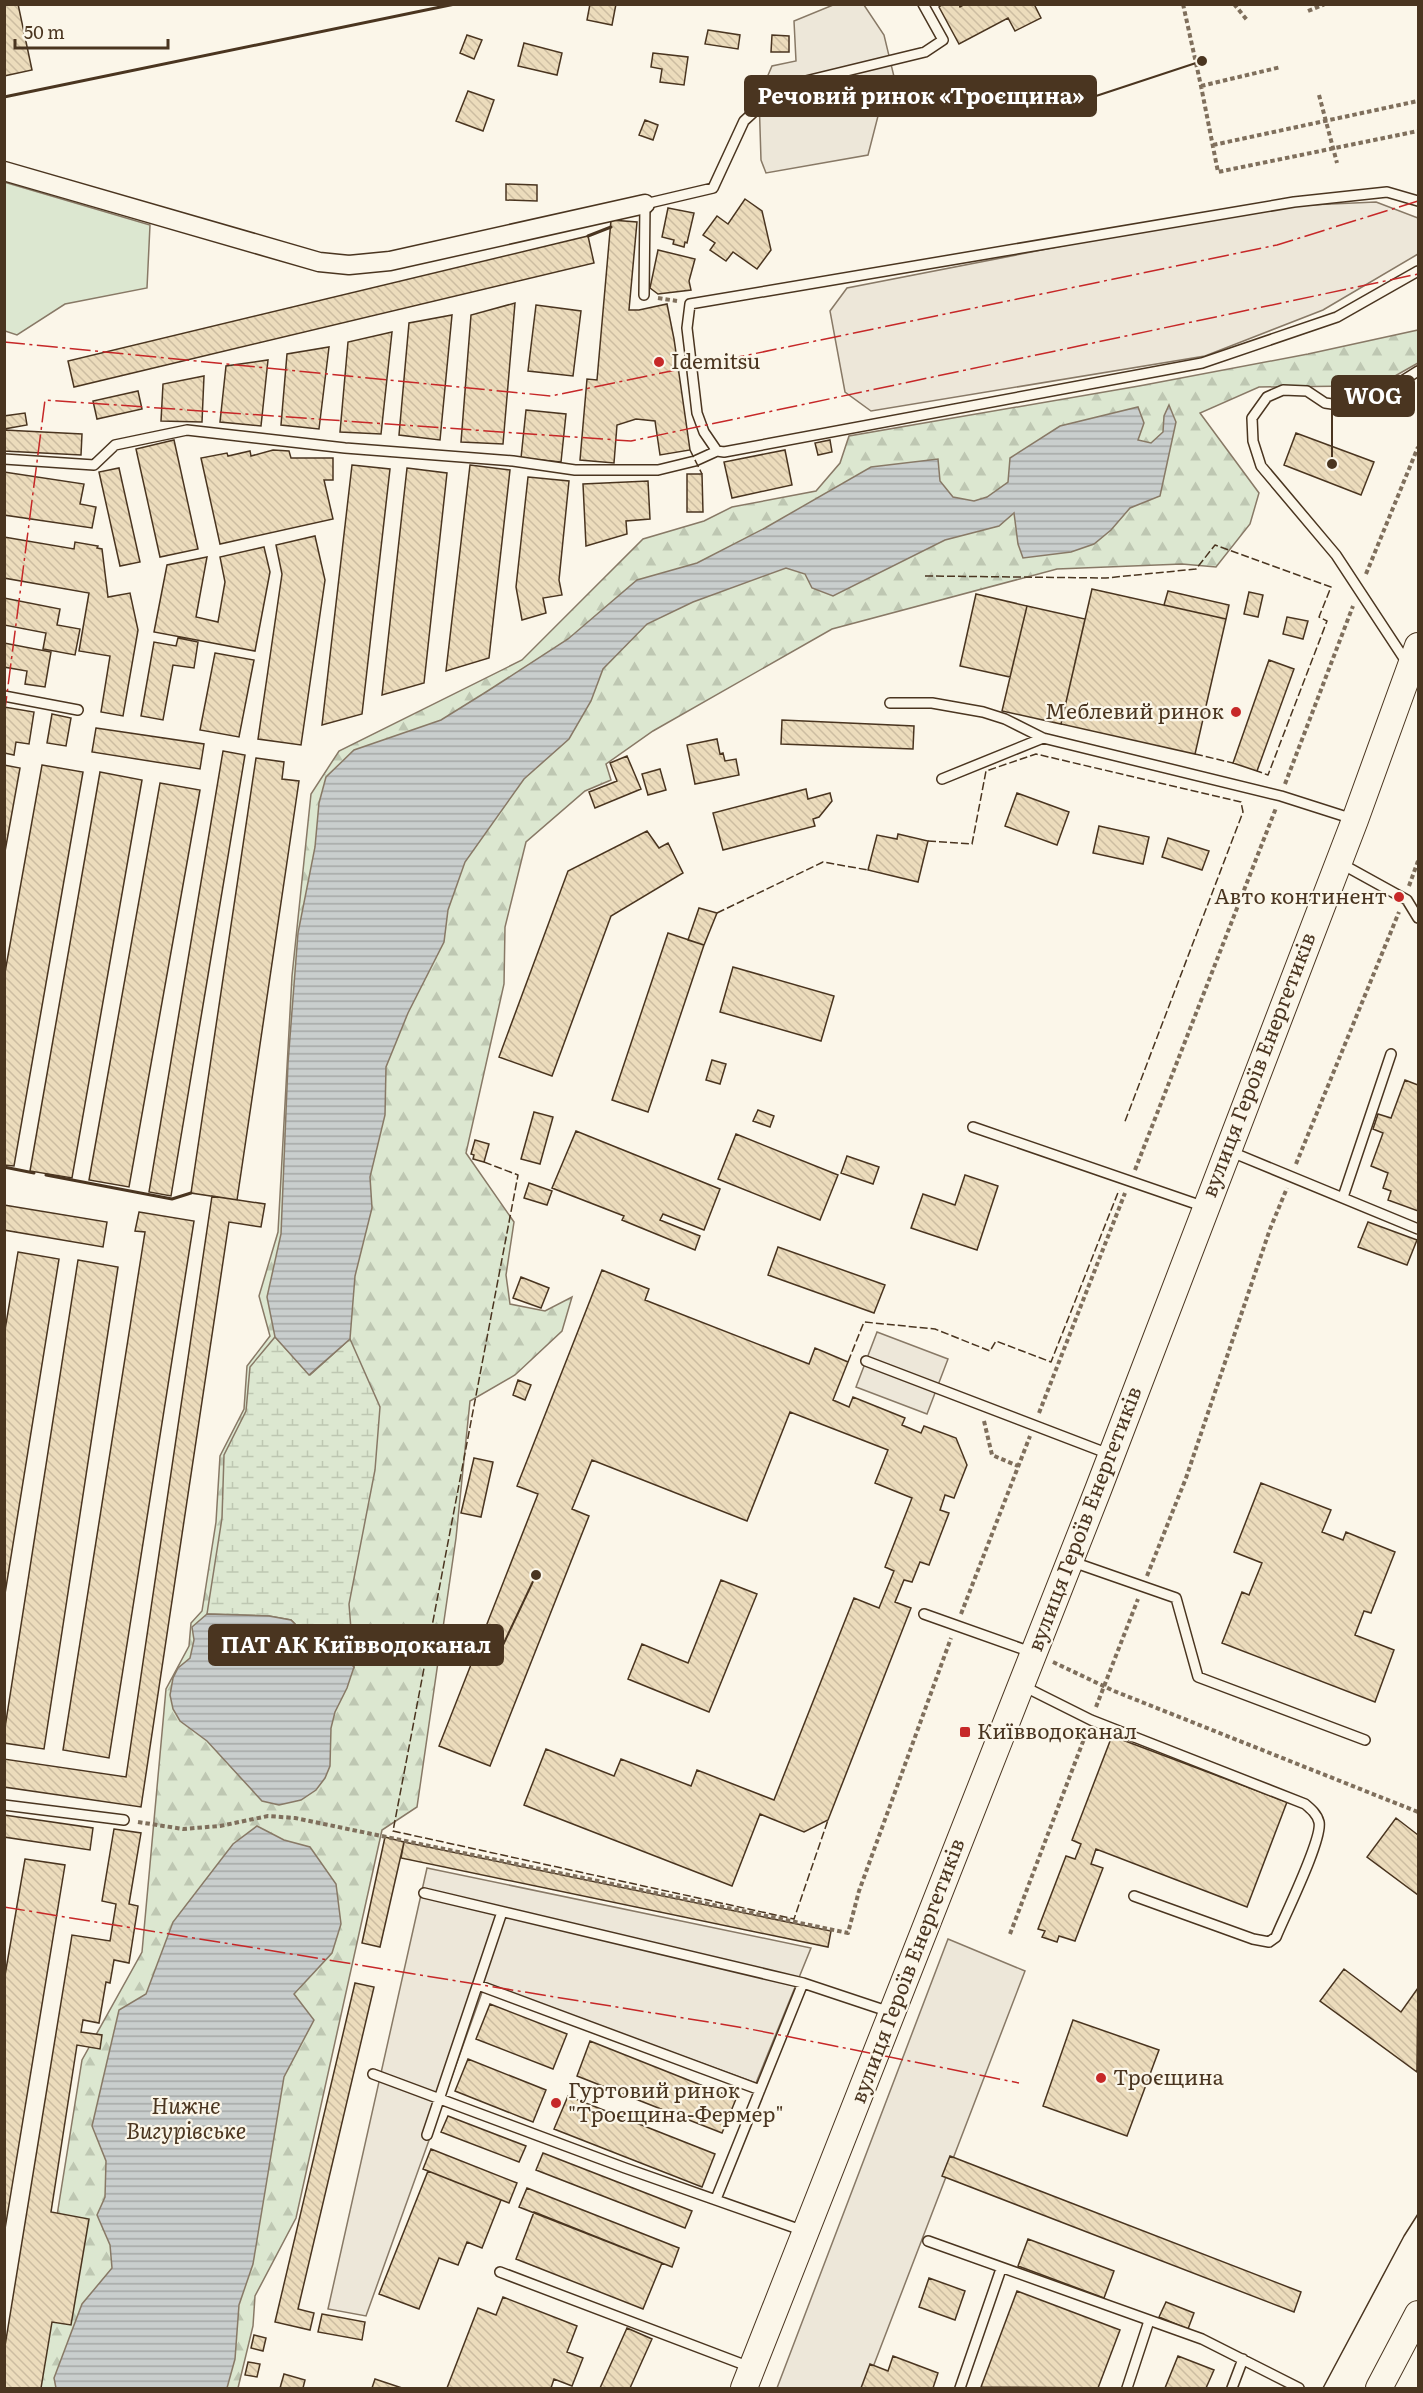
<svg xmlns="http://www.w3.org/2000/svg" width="1423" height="2393" font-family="Literata,serif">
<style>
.forest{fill:url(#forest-firs);stroke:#887966;stroke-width:1.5}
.wetland{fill:url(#wetland-marsh);stroke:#887966;stroke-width:1.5}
.green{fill:#dce7d0;stroke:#887966;stroke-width:1.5}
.parking{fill:#ede7d9;stroke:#887966;stroke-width:1.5}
.water{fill:url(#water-rules);stroke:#887966;stroke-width:1.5}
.building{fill:url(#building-back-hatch);stroke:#4a3520;stroke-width:1.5}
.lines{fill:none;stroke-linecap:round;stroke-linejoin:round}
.lane-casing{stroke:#4a3520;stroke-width:12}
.street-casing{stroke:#4a3520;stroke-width:21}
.secondary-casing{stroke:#4a3520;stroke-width:28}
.path{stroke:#7f6f5c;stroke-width:4;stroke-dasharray:4.5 3;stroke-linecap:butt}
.lane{stroke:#fbf6e9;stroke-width:9}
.street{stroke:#fbf6e9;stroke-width:18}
.secondary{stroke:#fbf6e9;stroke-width:26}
.tram{stroke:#4a3520;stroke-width:1.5}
.fence{stroke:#4a3520;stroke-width:1.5;stroke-dasharray:8 3;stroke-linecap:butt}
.wall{stroke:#4a3520;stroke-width:3}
.power{stroke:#c62828;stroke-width:1.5;stroke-dasharray:21 4.5 3 4.5;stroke-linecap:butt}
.poi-dot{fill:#c62828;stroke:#fbf6e9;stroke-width:2}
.labels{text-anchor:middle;stroke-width:4.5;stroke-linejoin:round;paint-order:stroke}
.poi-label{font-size:21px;fill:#4a3520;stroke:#fbf6e9;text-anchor:start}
.street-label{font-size:21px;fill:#4a3520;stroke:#fbf6e9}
.water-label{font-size:22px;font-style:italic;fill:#4a3520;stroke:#fbf6e9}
.leader{fill:none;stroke:#4a3520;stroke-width:2}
.callout-dot{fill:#4a3520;stroke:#fbf6e9;stroke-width:2}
.callout{fill:#4a3520;stroke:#4a3520;stroke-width:2}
.callout-label{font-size:22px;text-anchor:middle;font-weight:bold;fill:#fff}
</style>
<defs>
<pattern id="forest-firs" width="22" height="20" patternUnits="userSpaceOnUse" patternTransform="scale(1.5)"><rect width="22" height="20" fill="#dce7d0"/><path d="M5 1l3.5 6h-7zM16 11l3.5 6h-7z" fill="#bec7b2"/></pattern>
<pattern id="wetland-marsh" width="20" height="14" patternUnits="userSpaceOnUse" patternTransform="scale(1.5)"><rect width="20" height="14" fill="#dce7d0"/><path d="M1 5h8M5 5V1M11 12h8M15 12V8" fill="none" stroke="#bec7b2"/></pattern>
<pattern id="water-rules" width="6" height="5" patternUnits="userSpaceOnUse" patternTransform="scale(1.5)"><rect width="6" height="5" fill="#c9cecd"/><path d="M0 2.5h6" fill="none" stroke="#a5a8a6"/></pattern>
<pattern id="building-back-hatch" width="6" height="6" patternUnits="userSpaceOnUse" patternTransform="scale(1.5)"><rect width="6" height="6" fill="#ecdcbc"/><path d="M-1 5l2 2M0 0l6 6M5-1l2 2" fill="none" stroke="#ccbda1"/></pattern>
</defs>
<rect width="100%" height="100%" fill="#fbf6e9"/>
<path class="forest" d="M1418,330V363L1395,376L1353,386L1259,387L1200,413L1259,493L1250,524L1216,567L1182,564L1057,569L832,629L653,731L606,764L611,780L585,791L526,842L505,927L504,984L466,1153L514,1222L506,1275L510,1304L545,1311L572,1297L562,1331L515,1375L470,1401L456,1538L417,1807L382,1830L296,2218L255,2296L253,2326L238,2388H35L46,2284L82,2060L142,1952L166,1689L189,1646L191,1623L202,1611L216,1522L220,1456L244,1409L247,1366L270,1336L259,1296L278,1232L292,976L311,794L339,751L522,660L643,539L704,521L732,507L816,491L840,463L849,436L1139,386L1308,354Z"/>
<path class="wetland" d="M275,1337L310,1375L350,1339L380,1407L375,1470L349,1604L354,1667L327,1645L304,1633L291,1620L269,1616L207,1614L222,1518L224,1455L246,1411L250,1367Z"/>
<path class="green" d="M4,182L150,225L147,288L65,304L17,335L5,331Z"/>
<path class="parking" d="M833,5H864L884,35L897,89L878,116L868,155L766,173L761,160L759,96L772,66L796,61L794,21Z
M1376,202L1418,218V254L1323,310L1205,356L871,411L845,392L830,311L847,288L1262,207Z
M877,1332L948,1359L927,1414L856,1387Z
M427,1868L811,1948L756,2083L485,1984L366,2316L328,2309Z
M948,1939L1025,1971L865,2388H777Z"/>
<path class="water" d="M1169,405L1176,422L1160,496L1130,508L1111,530L1094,544L1071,552L1023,558L1018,544L1014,513L999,526L945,540L833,596L812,588L805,574L786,568L693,602L647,624L603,669L591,701L569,739L524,779L465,862L448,910L444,942L408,1013L386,1067L385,1115L370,1177L372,1208L355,1276L350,1339L309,1375L275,1337L267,1297L281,1234L288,1063L298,933L315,847L319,803L326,777L354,750L441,720L486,692L568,639L637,580L697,563L765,528L871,467L938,459L940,481L953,497L974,501L987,497L1008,482L1010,458L1060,426L1138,407L1144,423L1138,440L1151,443L1163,432L1164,416Z
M207,1614L269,1616L291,1620L304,1633L341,1654L354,1667L347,1688L335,1712L331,1728L330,1766L325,1778L316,1790L301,1800L279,1805L262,1801L207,1741L180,1721L173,1709L170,1695L173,1678L178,1668L190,1658L194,1640L192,1627Z
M257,1826L284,1840L310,1847L336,1884L341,1924L332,1953L294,1994L314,2020L284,2077L253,2264L239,2305L235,2359L227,2388H56L54,2378L82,2304L112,2268L110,2245L97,2215L105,2197L106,2161L92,2126L119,2010L146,1994L173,1922L233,1844Z"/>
<path class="building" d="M4,4H18L32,70L4,76Z
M590,4H616L612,25L587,20Z
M943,4H959L960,7L965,4H1034L1041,18L1015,31L1008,18L959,44L939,7Z
M708,30L740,35L738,49L705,44Z
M467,35L482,40L474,59L460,53Z
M772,35L789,36V52H771Z
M524,43L562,53L557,75L518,66Z
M653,53L688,57L684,85L660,82L662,69L651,67Z
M468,91L494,100L483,131L456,121Z
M645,120L658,125L653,140L639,135Z
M506,184L537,185V201L506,200Z
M745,199L762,211L771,250L757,269L733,252L726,261L710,250L715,243L703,235L717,216L728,224Z
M668,208L694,213L687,243L685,242L684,247L673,244L674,240L662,237Z
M611,220L637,222L629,310H639L667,304L674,339L690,450L660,455L655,421L636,419L617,425L614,463L580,460L587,379L597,380Z
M588,236L594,263L74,387L68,361Z
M658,250L695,259L689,281L691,290L658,294L650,288Z
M515,303L503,444L461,442L471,315Z
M536,305L581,311L573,376L528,371Z
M452,315L440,440L399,435L409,323Z
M392,332L381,434L340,432L348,342Z
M329,347L319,429L281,425L287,354Z
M268,360L261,426L220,422L226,366Z
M204,376L202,422L161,421L163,384Z
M138,391L142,409L97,419L93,401Z
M526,410L566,414L561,462L521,458Z
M25,413L27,425L4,429V416Z
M4,430L82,434L81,455L4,451Z
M1296,433L1374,462L1361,495L1284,465Z
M174,440L198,549L160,557L136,449Z
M830,440L832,452L818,455L815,443Z
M273,450L289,451L291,458H333V480H324L333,519L220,544L201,458L227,453L228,456L250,451L251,456Z
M785,450L792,485L732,498L724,462Z
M352,465L390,469L362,714L322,725Z
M470,465L510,470L489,658L446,671Z
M119,468L140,562L120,566L99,472Z
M407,468L447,473L424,683L382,695Z
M4,472L84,484L80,504L96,507L92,528L4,515Z
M687,474H702L703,512H687Z
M528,477L569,481L559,580L562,595L543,598L546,613L522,620L516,587Z
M648,481L650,519L626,521L627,534L586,546L583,484Z
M315,536L325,580L301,745L258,739L282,574L276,545Z
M4,537L74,549L75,542L98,546L97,548L102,549L108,597L130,593L138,630L123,716L101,712L110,656L79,651L89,593L4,578Z
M264,547L270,572L255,651L154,632L167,565L207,557L196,617L218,622L225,582L220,557Z
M1092,589L1226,619L1195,754L1061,724Z
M1168,591L1229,605L1226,619L1164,605Z
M1249,592L1263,595L1258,617L1244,614Z
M976,594L1027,606L1010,677L960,666Z
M4,598L60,609L57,625L80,629L75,655L43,649L46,633L4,625Z
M1027,606L1085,619L1061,724L1002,711Z
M1287,617L1308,621L1303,639L1283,634Z
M178,638L198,642L194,668L173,665L163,720L141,716L154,642L176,646Z
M4,643L51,652L45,687L25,684L27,671L4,667Z
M215,653L254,660L239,737L200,730Z
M1269,660L1294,669L1257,771L1233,763Z
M4,707L34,712L29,744L16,742L14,755L4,753Z
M52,714L71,718L66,746L47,743Z
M782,720L914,726L913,749L781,744Z
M96,728L204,744L200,769L92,752Z
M717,739L720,754L723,753L725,761L736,759L739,775L695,784L687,745Z
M223,751L245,755L171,1196L149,1192Z
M627,756L641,789L595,808L589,792L617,781L610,763Z
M256,758L284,762L282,779L299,781L237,1200L191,1193Z
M4,765L20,768L4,857Z
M42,765L83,772L14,1166L4,1165V978Z
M660,769L666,790L648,795L642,774Z
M100,772L142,780L72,1178L30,1171Z
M160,783L200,790L129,1187L89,1180Z
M806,789L808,799L830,793L832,801L819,817L813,819L815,826L723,850L713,813Z
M1017,793L1069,812L1057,845L1005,826Z
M1099,826L1149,837L1143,864L1093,853Z
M647,831L659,848L668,843L683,873L611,916L552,1076L499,1057L568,871Z
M898,834L928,841L918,882L868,870L877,835L897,839Z
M1168,838L1209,851L1202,870L1162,857Z
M699,908L717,913L704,945L688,940Z
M668,933L704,945L648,1112L612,1100Z
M733,967L834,996L821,1041L720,1012Z
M712,1060L726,1064L720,1084L706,1080Z
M1405,1080L1418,1085V1211L1388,1200L1391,1191L1383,1188L1388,1173L1371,1166L1383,1133L1373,1129L1378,1114L1391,1118Z
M758,1110L774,1116L770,1127L753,1121Z
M534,1112L553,1117L540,1164L521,1159Z
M576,1131L720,1189L704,1230L663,1214L660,1220L700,1236L695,1250L622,1220L624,1216L552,1188Z
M736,1134L838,1175L820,1220L718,1179Z
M475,1140L489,1144L484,1162L473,1159L474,1155L471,1154Z
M847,1156L879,1167L873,1184L841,1173Z
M965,1175L998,1186L977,1250L911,1228L923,1194L955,1205Z
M529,1183L552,1191L547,1205L524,1198Z
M212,1196L265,1204L261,1227L229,1222L141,1807L4,1787V1759L126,1777Z
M4,1205L107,1222L103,1247L4,1230Z
M139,1212L194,1221L109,1758L63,1750L145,1232L135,1231Z
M1368,1222L1417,1240L1407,1265L1358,1247Z
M778,1247L885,1285L874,1313L768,1275Z
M18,1252L59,1259L4,1600V1336Z
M78,1260L118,1267L44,1749L4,1743V1734Z
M602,1270L649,1289L645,1300L809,1364L815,1348L848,1362L833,1400L849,1407L853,1397L905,1418L902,1425L921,1433L924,1426L956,1438L967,1465L954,1498L945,1495L940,1510L949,1513L929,1565L920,1562L912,1582L904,1580L895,1602L911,1608L828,1820L804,1832L760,1814L732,1886L524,1805L546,1749L614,1776L621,1759L691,1786L697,1770L774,1800L854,1598L879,1608L894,1571L885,1567L912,1498L875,1483L888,1450L790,1412L747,1521L592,1460L572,1509L589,1516L490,1766L439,1746L538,1494L517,1486Z
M521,1277L549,1288L541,1308L513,1298Z
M518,1380L531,1385L525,1400L513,1395Z
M474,1458L493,1462L481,1517L461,1513Z
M1261,1483L1331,1510L1322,1532L1343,1540L1346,1532L1395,1552L1371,1613L1364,1611L1355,1635L1394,1650L1375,1702L1222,1643L1242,1592L1249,1595L1262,1563L1234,1552Z
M721,1580L757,1594L709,1712L628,1679L642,1644L688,1663Z
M1112,1736L1287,1802L1247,1907L1096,1849L1091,1864L1103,1868L1075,1941L1059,1936L1057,1942L1042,1937L1045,1931L1038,1929L1066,1856L1075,1859L1081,1844L1072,1840Z
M4,1815L93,1828L90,1850L4,1837Z
M1396,1818L1418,1835V1895L1367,1857Z
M114,1829L141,1833L129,1904L138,1906L129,1963L114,1960L110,1983L106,1982L99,2023L83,2020L81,2032L102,2035L100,2049L77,2045L51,2212L89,2219L71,2325L52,2322L41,2388H4V2352L72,1935L110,1941L116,1904L102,1901Z
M385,1837L404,1842L380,1947L362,1943Z
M404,1842L831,1931L828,1947L401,1858Z
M25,1859L65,1865L4,2235V1981Z
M1344,1969L1401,2012L1418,1988L1417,2072L1320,2001Z
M355,1983L374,1987L298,2309L314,2313L310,2330L275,2322Z
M490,2004L567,2034L553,2069L476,2039Z
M1073,2020L1159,2050L1127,2136L1043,2106Z
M590,2041L736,2099L722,2133L577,2076Z
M468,2059L546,2090L533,2122L455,2091Z
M568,2096L715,2154L702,2187L554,2129Z
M448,2116L526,2146L519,2162L441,2132Z
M431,2149L517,2183L509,2203L423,2169Z
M543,2153L692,2211L685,2228L536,2170Z
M950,2156L1301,2292L1294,2312L942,2176Z
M428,2171L501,2200L482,2248L467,2242L458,2265L439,2258L419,2309L379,2294Z
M527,2188L679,2248L672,2267L519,2207Z
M534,2212L662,2263L643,2309L516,2259Z
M1028,2239L1114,2271L1104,2298L1018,2266Z
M929,2278L965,2291L955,2320L919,2307Z
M1017,2291L1120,2330L1098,2388L981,2387Z
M503,2297L577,2326L567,2352L583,2358L572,2386L554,2379L551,2388H447L478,2308L496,2315Z
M1166,2302L1194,2313L1188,2329L1159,2317Z
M322,2314L365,2322L362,2340L318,2332Z
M627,2328L652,2339L630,2388H600Z
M254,2335L266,2338L263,2351L251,2348Z
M893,2356L938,2373L933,2388H861L870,2364L888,2371Z
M1178,2356L1214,2370L1206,2388H1165Z
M248,2362L260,2364L257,2377L245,2375Z
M284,2374L305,2380L303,2388H280Z
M375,2379L402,2388H372Z"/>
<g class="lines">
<g class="lane-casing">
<path id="lane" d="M644,295L645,204L713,188L744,121L781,87L925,52L943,40L923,4
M717,451L704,432L697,413L687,328L690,304L1294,202L1387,192L1418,201
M4,459L94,465L115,445L187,430L345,448L513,461L575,470H658L695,461L717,451L724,452L1202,363L1337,317L1418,271
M1407,663L1336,555L1261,466L1253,441L1252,418L1267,397L1283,390L1307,391L1325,403L1346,406L1372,400L1418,371
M4,696L78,710
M890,703H932L983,712L1005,719L1043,738L1281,796L1353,819
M942,779L1043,738
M1340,863L1407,900L1418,918
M973,1127L1205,1207
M1229,1151L1418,1229
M1343,1197L1391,1054
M866,1361L1109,1454
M1070,1561L1176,1598L1198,1677L1365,1740
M924,1614L1031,1652
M1023,1686L1091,1720L1305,1804C1311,1809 1317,1814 1319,1822C1323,1839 1284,1917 1276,1937L1269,1942L1253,1939L1134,1896
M4,1805L124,1820
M424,1893L803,1983L890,2012
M478,1985L760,2090
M373,2074L625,2168L804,2231
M427,2135L502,1912
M716,2199L803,1983
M928,2241L1202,2339L1299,2388
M500,2272L750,2367
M960,2388L1001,2269
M1127,2388L1149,2321
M1232,2388L1243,2359"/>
</g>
<g class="street-casing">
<path id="street" d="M4,171L319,262L349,265L390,261L645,204"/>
</g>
<g class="secondary-casing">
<path id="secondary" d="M744,2388L1098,1490L1355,820L1418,646
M1379,2388L1418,2314"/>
</g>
<path class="path" d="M1183,4L1201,86L1218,172L1418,131
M1234,4L1247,20
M1342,4H1351
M1308,11L1325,4
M1201,86L1281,67
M1319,95L1337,163
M1213,145L1418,101
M658,298L677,301
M1366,574L1418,447
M1285,784L1353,606
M1409,886L1418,861
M1296,1164L1399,912
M1135,1170L1276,808
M1039,1413L1125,1193
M984,1421L992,1455L1018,1466
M1147,1576L1186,1478L1270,1229L1287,1188
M961,1614L1030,1436
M1053,1662L1114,1691L1418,1812
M1096,1707L1138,1599
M138,1822L183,1829L220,1826L268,1816L295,1818L848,1933L859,1891L951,1638
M1010,1934L1087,1731"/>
<use href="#lane" class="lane"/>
<use href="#street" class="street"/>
<use href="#secondary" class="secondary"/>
<path class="tram" d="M1323,2388L1404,2236L1418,2214"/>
<path class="fence" d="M690,450L702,474
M925,576L1106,578L1196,569L1215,545L1331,587L1319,617L1327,621L1268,775L1257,771
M1195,754L1233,763
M928,841L972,844L986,771L1036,754L1241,802L1243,812L1124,1124
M717,913L823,862L868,870
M484,1162L518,1175L393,1831L794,1919L828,1820
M848,1362L864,1322L935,1329L990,1351L996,1341L1051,1362L1119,1190"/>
<path class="wall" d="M4,97L455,4
M588,236L611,227
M4,1167L34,1173
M46,1175L172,1199L191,1193"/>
<path class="power" d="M4,342L551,396L1277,245L1418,201
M4,717L45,400L631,441L1418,274
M4,1907L745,2028L1019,2083"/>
</g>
<g class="poi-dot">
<circle cx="659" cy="362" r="6"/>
<circle cx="1236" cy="712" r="6"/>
<circle cx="1399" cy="897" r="6"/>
<rect x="959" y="1726" width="12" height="12" rx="3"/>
<circle cx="1101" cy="2078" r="6"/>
<circle cx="556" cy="2103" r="6"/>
</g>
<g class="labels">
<g class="poi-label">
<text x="671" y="369">Idemitsu</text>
<text x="1224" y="719" text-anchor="end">Меблевий ринок</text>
<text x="1387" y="904" text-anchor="end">Авто континент</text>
<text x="977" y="1739">Київводоканал</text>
<text x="1113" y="2085">Троєщина</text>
<text x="568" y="2098">Гуртовий ринок<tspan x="568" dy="24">"Троєщина-Фермер"</tspan></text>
</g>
<g class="street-label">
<text transform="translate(1259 1065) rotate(-69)" y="7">вулиця Героїв Енергетиків</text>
<text transform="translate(1085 1519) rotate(-69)" y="7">вулиця Героїв Енергетиків</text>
<text transform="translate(908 1971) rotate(-69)" y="7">вулиця Героїв Енергетиків</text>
</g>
<g class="water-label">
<text x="186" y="2114">Нижнє<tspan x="186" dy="25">Вигурівське</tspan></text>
</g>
</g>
<path class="leader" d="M1202 61L1096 96M1332 464L1332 396M536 1575L503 1645"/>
<g class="callout-dot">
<circle cx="1202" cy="61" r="6"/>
<circle cx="1332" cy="464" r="6"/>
<circle cx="536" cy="1575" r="6"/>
</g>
<g class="callout">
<rect x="745" y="76" width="351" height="40" rx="6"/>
<rect x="1332" y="376" width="82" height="40" rx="6"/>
<rect x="209" y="1625" width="294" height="40" rx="6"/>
</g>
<g class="callout-label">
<text x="921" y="104">Речовий ринок «Троєщина»</text>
<text x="1373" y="404">WOG</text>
<text x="356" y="1653">ПАТ АК Київводоканал</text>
</g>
<rect width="1423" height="2393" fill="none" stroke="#4a3520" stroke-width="12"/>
<path d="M15 39v9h153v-9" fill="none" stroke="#4a3520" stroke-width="3"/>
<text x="24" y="39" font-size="18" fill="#4a3520" stroke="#fbf6e9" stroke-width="4.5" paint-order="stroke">50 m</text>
</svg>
